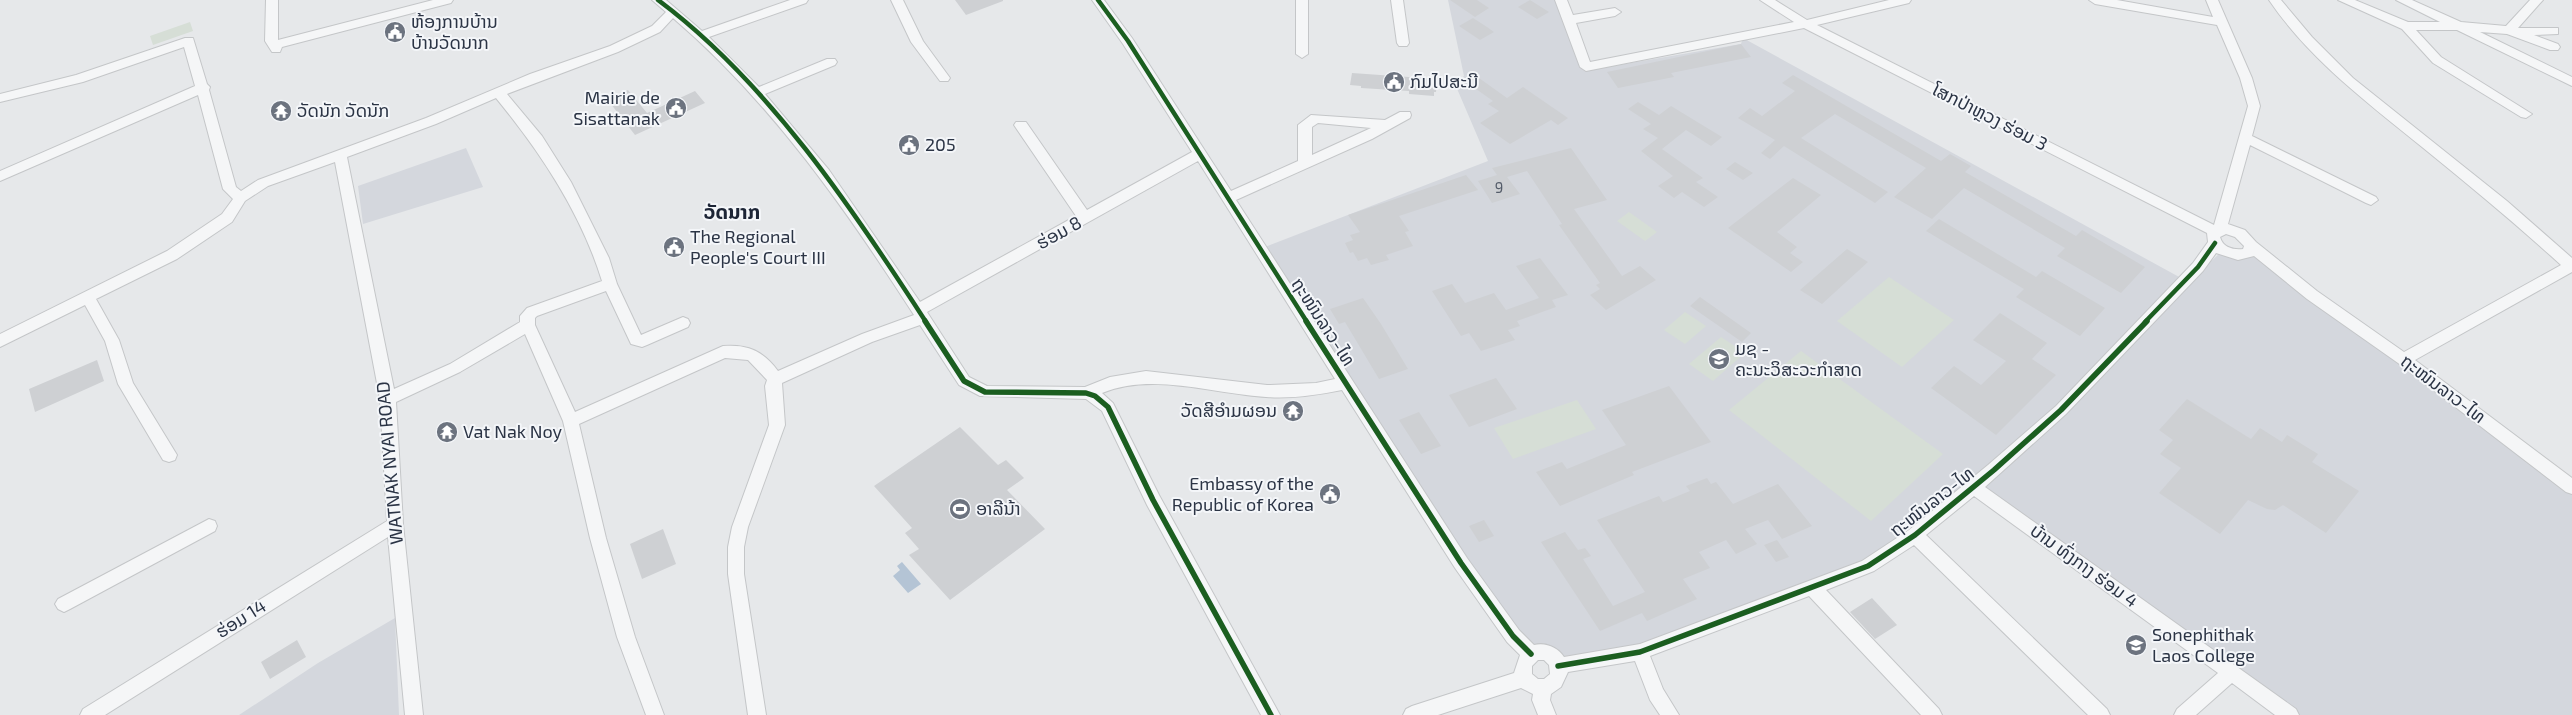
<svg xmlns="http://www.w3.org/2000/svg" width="2572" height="715" font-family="'Exo 2','Noto Sans Lao',sans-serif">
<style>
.built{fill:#d4d7dd}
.green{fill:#d6ded6}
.water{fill:#b4c4d5}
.building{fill:#ced0d3}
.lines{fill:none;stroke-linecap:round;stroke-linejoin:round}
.minor-casing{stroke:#c4c6c8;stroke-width:2}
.minor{fill:#f5f6f7;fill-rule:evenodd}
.cycleway-far1-casing{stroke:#f4f6f9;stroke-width:7}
.cycleway-casing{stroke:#f4f6f9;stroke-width:9}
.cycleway-far1{stroke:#1b5e20;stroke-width:4.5}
.cycleway{stroke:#1b5e20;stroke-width:5.5}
.labels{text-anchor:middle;stroke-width:4;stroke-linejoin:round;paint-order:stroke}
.number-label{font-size:15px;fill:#545c69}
.poi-label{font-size:18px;fill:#2b3445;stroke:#f4f6f9;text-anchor:start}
.street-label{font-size:18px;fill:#2b3445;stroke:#f4f6f9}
.quarter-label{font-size:20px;font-weight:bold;fill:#1d2536;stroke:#f4f6f9}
</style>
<rect width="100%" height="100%" fill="#e6e8ea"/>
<path class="built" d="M1448,0H1558L1584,71L1741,44L1743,38L2181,278L2055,408L1912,531L1865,562L1640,647L1561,661L1532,647L1474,576L1265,247L1488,161L1455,84L1464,76Z
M466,148L483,187L363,224L358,186Z
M2228,246L2237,249L2249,248L2572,491V715H2297L1982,488L2190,280Z
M395,618L399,715H239L318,663Z"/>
<path class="green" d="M190,22L193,31L153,45L150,36Z
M1629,212L1657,232L1645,241L1617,221Z
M1889,277L1954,320L1902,367L1837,321Z
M1685,312L1706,326L1685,344L1664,330Z
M1721,337L1745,353L1713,381L1689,364Z
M1801,351L1943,454L1871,521L1729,410Z
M1577,400L1596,429L1513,459L1494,428Z"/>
<path class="water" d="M902,562L921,584L908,593L893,576L900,570L897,566Z"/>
<path class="building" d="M955,0H1003V1L966,15Z
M1450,0H1477L1489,8L1475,17Z
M1530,0L1549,12L1537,19L1518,7Z
M1473,18L1487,27L1494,32L1480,40L1459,26Z
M1741,44L1751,57L1671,73L1674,77L1618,88L1607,72Z
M1352,73L1437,79L1436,92H1434V96L1409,94V91L1361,88V86L1350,85Z
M1472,73L1507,98L1523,87L1568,118L1558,125L1551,120L1510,144L1480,123L1499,111L1488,104L1493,101L1462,79Z
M1793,75L1941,161L1950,154L1971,166L1965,172L2076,236L2082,230L2145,267L2121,293L2057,256L2065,248L1964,188L1932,219L1894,197L1926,168L1835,114L1801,138L1888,192L1875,203L1784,146L1770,159L1761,153L1775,140L1738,118L1750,108L1762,116L1795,91L1782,83Z
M628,90L647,113L695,91L705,103L635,135L607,99Z
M1638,102L1659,115L1671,106L1722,137L1711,146L1686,130L1662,149L1703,178L1696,182L1718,197L1704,207L1682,192L1674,198L1658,186L1673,176L1641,151L1658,138L1643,129L1651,124L1628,109Z
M1571,148L1607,200L1574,209L1622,276L1640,266L1656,280L1606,310L1590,295L1600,289L1596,285L1600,283L1559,225L1562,224L1527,171L1507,177L1520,194L1492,203L1478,181L1497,175L1492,168Z
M1735,162L1753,173L1743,180L1726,169Z
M1466,175L1478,190L1399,216L1409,231L1405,232L1413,246L1386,255L1389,260L1371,265L1367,258L1358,261L1353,252L1350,253L1345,243L1353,240L1350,235L1360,232L1348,215Z
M1793,178L1821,195L1777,232L1797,247L1790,253L1803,262L1791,272L1728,228Z
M1939,219L2036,277L2042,271L2105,308L2080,336L2016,297L2024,289L1926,231Z
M1847,249L1868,262L1822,304L1800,290Z
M1540,258L1568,295L1552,300L1556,307L1517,321L1520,326L1508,330L1515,340L1481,351L1469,333L1461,336L1432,291L1452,284L1465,303L1494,293L1506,310L1539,298L1516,266Z
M1700,297L1751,333L1742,342L1690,306Z
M1363,298L1381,324L1408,369L1379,379L1345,322L1339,324L1330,309Z
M2000,313L2047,343L2032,359L2056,375L1996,435L1931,388L1954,366L1981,385L2006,361L1973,340Z
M97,360L104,381L35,412L29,389Z
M1496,378L1517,409L1469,427L1449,395Z
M1669,386L1711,442L1632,472L1634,475L1560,506L1536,472L1562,462L1567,469L1626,445L1602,410Z
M2187,399L2251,439L2260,428L2282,442L2287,435L2318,454L2312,462L2359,491L2326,533L2283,505L2275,510L2267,509L2248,500L2220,534L2159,493L2181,468L2160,454L2173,440L2159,430Z
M1419,412L1441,446L1421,454L1399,420Z
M960,427L998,465L1006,460L1024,478L1007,490L1045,529L950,600L909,555L919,549L905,533L912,528L874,486Z
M1707,478L1711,484L1716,482L1733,504L1778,484L1812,526L1782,539L1768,520L1745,529L1757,544L1736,554L1726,540L1699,552L1710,568L1683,579L1697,599L1647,621L1642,613L1600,631L1541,542L1565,532L1578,550L1585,548L1591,556L1583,559L1613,606L1645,592L1597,520L1659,496L1663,502L1690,491L1686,486Z
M1484,520L1494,536L1479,542L1469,526Z
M663,529L676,564L642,579L630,544Z
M1777,540L1789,557L1776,562L1764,545Z
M1872,598L1897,625L1875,639L1850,612Z
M297,640L306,657L270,679L261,662Z"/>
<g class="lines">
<g class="minor-casing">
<path id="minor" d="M266,0H278V40L433,0H453L451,3L282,47L280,52H272L265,41Z
M652,0H666L702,31L790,0H808L806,3L709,37L759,87L827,59H835L837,62L835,65L765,94L829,170L920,302L1076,216L1016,128L1014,125L1016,122H1026L1087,210L1192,152L1123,44L1092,0H1104L1132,38L1231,191L1298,161V125L1311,115L1385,120L1400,112H1410L1411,115L1410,118L1372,139L1236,200L1467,558L1519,630L1534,645C1545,642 1558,647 1564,657L1640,644L1862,561L1909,530L1988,465L2056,406L2193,263L2208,242L2207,233L1804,28L1586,71L1580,67L1555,0H1567L1573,15L1615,8L1621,12L1615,16L1576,23L1590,62L1794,22L1760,0H1775L1807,20L1889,0H1911L1909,3L1817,25L2214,225L2248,106L2240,78L2217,25L2095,4L2089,0H2117L2213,17L2206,0H2218L2252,78L2260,106L2252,136L2376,197L2378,200L2371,205L2366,203L2250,145L2228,224L2245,230L2256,242L2317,291L2404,352L2561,265C2516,224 2469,185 2422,147C2367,102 2309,59 2269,0H2281L2312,37L2353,78L2507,201L2572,258V272L2415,360L2572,478V494L2566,492L2398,363L2307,299L2254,256L2238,260L2216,253L2203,271L2066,414L1985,487L2296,709L2299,715H2275L2232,683L2196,715H2174L2177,709L2218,673L1974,496L1926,535L2107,709L2110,715H2088L1914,545L1874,571L1826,590L1939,709L1942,715H1921L1809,596L1650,656L1663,689L1679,715H1660L1650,700L1635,661L1568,672L1561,687L1551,694L1550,700L1556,715H1538L1532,700L1533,694L1521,688L1438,715H1403L1406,709L1412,706L1514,673L1520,655L1507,642L1455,568L1342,390C1317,395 1291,399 1266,397C1213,394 1153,372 1102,393L1113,403L1159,495L1280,715H1261L1147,505L1102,411L1086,399L980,396L959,385L920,325L872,342L782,383L785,425L748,527L744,547V574L766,715H748L728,574V547L732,527L769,425L765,386L767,380L748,360L725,358L579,424L606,538L635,637L664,715H646L617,637L590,538L563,421L525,334L460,372L396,402L403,524L423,715H405L388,537L105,715H80L83,709L387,521L380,399L335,162L268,186L245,201L232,222L177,259L96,299L119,340L133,383L177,455L175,460L169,462L163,460L118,384L105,341L85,305L0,347V334L167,251L222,214L233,199L223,189L198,95L0,181V171L195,86L184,47L83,82L0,102V94L76,75L185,38H193L207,84L210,87L209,90L236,187L241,191L258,180L426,118L530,74L610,46L652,26L666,12ZM673,18C771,102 845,208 914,315L862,334L778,371C763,351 748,344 723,346L575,412L535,325V318L537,316L606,291L631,344L642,347L647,345L688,327L690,323L688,319L683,317L641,335L617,284L609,258L571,182L542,136L507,94L618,52L660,32ZM496,98C541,153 581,213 602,281L527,308L520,316V322L450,364L394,389L347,157L436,124ZM1318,123L1371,128L1312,155V127ZM1198,161L1335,379L1316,383L1267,385L1146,371L1110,377L1085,387L987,386L969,377L927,312ZM2226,234L2235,237L2244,246L2243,249C2234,250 2223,248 2220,237ZM1538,660H1544L1549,665L1550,674L1544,679H1538L1532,674V666Z
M891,0H903L923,41L950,78L948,81H940L911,42Z
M1296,0H1308V54L1302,58L1296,54Z
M1391,0H1403L1409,43L1407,46H1399L1397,43Z
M2338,0H2355L2408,22H2440L2396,0H2412L2461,22L2506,26L2530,0H2543L2518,28H2558V34L2534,35L2558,44L2560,47L2558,50H2550L2507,34L2480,32L2572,77V86L2457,30H2416L2441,57L2532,114L2526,118L2521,117L2433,63L2402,29Z
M209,519L215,521L217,526L215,531L70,609L64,612L58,609L55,604L58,599Z"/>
</g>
<use href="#minor" class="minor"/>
<g class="cycleway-far1-casing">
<path id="cycleway-far1" d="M658,0C767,81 853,209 926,322
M1098,0L1128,41L1307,322
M2145,322L2198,267L2215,243"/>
</g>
<g class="cycleway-casing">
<path id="cycleway" d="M925,321L964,381L985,392L1086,393L1095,396L1108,407L1153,500L1271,715
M1306,321L1461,563L1513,636L1531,654
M1558,666L1640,652L1868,566L1915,535L1994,470L2061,410L2147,321"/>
</g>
<use href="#cycleway-far1" class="cycleway-far1"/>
<use href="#cycleway" class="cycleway"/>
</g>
<defs>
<g id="civic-disc" transform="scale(1.125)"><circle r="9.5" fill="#6c737f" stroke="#f4f6f9"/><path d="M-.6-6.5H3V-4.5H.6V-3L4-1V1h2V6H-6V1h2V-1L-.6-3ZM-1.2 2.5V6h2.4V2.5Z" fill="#fff"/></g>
<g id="temple-disc" transform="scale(1.125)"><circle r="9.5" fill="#6c737f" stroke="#f4f6f9"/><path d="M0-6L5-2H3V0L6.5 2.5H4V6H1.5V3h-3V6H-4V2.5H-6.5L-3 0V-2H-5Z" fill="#fff"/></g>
<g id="university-disc" transform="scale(1.125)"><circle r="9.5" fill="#6c737f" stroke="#f4f6f9"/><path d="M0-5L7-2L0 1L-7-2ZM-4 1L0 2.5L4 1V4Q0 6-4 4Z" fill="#fff"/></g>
<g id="stadium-disc" transform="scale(1.125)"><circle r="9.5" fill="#6c737f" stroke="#f4f6f9"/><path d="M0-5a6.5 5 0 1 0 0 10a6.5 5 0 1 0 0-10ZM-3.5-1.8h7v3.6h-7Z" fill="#fff"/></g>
</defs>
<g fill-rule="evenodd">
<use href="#civic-disc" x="395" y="32"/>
<use href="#civic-disc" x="1394" y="82"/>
<use href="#civic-disc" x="676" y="108"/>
<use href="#temple-disc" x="281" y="111"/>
<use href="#civic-disc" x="909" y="145"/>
<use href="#civic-disc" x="674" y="247"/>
<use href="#university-disc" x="1719" y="359"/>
<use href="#temple-disc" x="1293" y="411"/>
<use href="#temple-disc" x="447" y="432"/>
<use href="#civic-disc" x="1330" y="494"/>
<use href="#stadium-disc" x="960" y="509"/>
<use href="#university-disc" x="2136" y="645"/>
</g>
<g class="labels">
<g class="number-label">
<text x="1499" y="193">9</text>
</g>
<g class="poi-label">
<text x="411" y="28">ຫ້ອງການບ້ານ<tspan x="411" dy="21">ບ້ານວັດນາກ</tspan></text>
<text x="1410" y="88">ກົມໄປສະນີ</text>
<text x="660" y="104" text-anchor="end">Mairie de<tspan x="660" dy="21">Sisattanak</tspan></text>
<text x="297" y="117">ວັດນັກ ວັດນັກ</text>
<text x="925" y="151">205</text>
<text x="690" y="243">The Regional<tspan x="690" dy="21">People's Court III</tspan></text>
<text x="1735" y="355">ມຊ -<tspan x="1735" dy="21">ຄະນະວິສະວະກຳສາດ</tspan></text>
<text x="1277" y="417" text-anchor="end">ວັດສີອຳມຜອນ</text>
<text x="463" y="438">Vat Nak Noy</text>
<text x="1314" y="490" text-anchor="end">Embassy of the<tspan x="1314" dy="21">Republic of Korea</tspan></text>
<text x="976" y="515">ອາລີນ້າ</text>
<text x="2152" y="641">Sonephithak<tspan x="2152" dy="21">Laos College</tspan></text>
</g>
<g class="street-label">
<text transform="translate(1990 117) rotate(27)" y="6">ໂສກປ່າຫຼວງ ຮ່ອມ 3</text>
<text transform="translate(1059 233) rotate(-29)" y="6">ຮ່ອມ 8</text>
<text transform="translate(1323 322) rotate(57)" y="6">ຖະໜົນລາວ-ໄທ</text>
<text transform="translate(2443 389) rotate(37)" y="6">ຖະໜົນລາວ-ໄທ</text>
<text transform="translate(390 463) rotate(-95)" y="6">WATNAK NYAI ROAD</text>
<text transform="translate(1932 502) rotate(-38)" y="6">ຖະໜົນລາວ-ໄທ</text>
<text transform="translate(2084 566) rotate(36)" y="6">ບ້ານ ທົ່ງກາງ ຮ່ອມ 4</text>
<text transform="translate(241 619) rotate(-32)" y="6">ຮ່ອມ 14</text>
</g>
<g class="quarter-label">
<text x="732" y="219">ວັດນາກ</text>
</g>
</g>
</svg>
